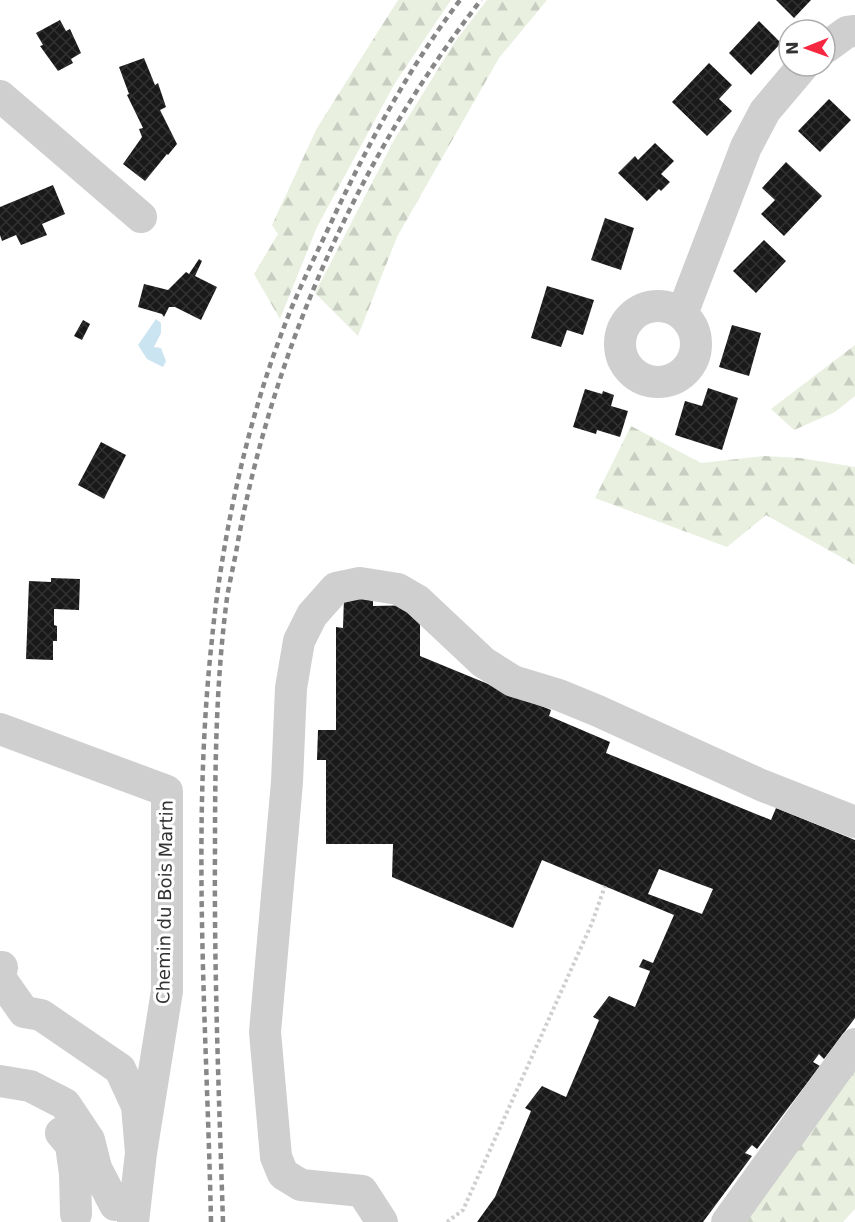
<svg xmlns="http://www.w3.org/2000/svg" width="855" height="1222" font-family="'DejaVu Sans',sans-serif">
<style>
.forest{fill:url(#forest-firs)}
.water{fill:#cbe4f1}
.building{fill:url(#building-cross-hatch);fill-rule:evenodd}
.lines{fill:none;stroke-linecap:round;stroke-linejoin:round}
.path{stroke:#cfcfcf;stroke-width:4;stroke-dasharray:3 3;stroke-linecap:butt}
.minor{stroke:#cfcfcf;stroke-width:32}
.rail{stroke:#878787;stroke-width:4.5;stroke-dasharray:6 4.5;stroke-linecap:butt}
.labels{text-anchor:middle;stroke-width:6;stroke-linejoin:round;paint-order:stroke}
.street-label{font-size:18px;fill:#323232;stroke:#fff}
</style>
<defs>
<pattern id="forest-firs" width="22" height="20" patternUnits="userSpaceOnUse" patternTransform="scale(1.5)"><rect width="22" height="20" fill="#e9f0e0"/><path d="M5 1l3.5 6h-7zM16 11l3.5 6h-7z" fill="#c8cec1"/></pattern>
<pattern id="building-cross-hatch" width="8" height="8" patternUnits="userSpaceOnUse" patternTransform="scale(1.5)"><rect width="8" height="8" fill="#191919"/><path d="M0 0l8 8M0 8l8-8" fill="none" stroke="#323232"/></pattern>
</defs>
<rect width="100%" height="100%" fill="#fff"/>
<path class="forest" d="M398,0H451L395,83L317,227L280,319L254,274L278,234L272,225L317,128Z
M487,0H547L499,58L397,237L358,336L315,293L393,142L454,43Z
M855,345V396L835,412L794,430L771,409Z
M631,426L701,463L764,456L800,458L855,467V565L766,515L727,547L595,498Z
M855,1061V1209L843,1222H733Z"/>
<path class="water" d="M156,319L161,323V333L154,347L161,348L166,361L163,367L147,359L138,345Z"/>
<path class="building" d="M776,0H811L794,18Z
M60,20L66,31L70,29L81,53L71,59L73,63L58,71L40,46L43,45L36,33Z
M759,21L781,43L751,75L729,53Z
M144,58L155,85L158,83L166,107L160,110L177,144L168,155L167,154L145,181L123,164L142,137L139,129L143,128L127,95L129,94L119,67Z
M709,63L732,85L719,99L732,111L707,136L672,102Z
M829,99L851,120L820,152L798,131Z
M655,143L674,161L661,174L670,182L661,191L659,189L647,201L618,173L635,156L638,160Z
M786,162L822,196L784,236L761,214L775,200L762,188Z
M53,185L65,214L42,224L47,235L21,245L16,235L2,241L0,235V207Z
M605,218L634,228L621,270L591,260Z
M764,240L786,261L756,293L733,271Z
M199,259L202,261L195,276L217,287L201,320L175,307H169L164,317L162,314L138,307L144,284L168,290L186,272L189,274Z
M547,286L594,300L583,335L567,330L561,347L531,338Z
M83,320L90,324L82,340L74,336Z
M732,325L761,333L749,376L719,367Z
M708,388L738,398L722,450L675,435L685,401L702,406Z
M585,389L602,394L603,391L614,395L611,406L628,411L620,437L597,430L596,434L573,427Z
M101,442L126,455L104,499L78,485Z
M51,578L80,579L79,610L54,609V625L57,626V641H53V660L26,659L29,581L51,582Z
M344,597H373V606L420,605V656L551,710L549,716L610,742L606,753L771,820L776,808L855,840V1018L824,1059L819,1054L813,1062L820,1066L757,1149L752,1145L745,1153L752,1156L703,1222H477L495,1197L531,1111L525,1108L542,1086L566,1097L599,1020L593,1017L609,996L635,1007L650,971L639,967L643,959L653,963L674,915L542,860L513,928L392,877L393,844H326V760H317L318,730H336V627L343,628ZM659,869L713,889L702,914L648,894Z"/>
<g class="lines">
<path class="path" d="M447,1222L463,1210L592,923L605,886"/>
<path class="minor" d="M825,48L847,32L855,31
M0,96L141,217
M620 344a38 38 0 1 1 76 0a38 38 0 1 1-76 0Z
M682,314L746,147L765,111L803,66
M0,729L167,791V991L141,1153
M2,967L0,978L24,1012L41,1015L120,1069L137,1106L141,1153L133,1222
M0,1081L30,1086L65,1104L89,1140L96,1168L115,1205
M61,1133L71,1145L75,1174L76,1214
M382,1222L362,1191L301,1185L283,1174L276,1157L265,1032L287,782L291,688L299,641L312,615L336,588L360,583L398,589L417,600L483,662L513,681L559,695L598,711L761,785L855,822
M727,1222L855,1044"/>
<path class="rail" d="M211,1222C207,1030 191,830 212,639C222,537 247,422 284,327C299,287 319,249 337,210C372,137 411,65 460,0
M223,1222C219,1098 214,973 215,849C215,765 216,681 227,598C230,579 235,560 238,541C275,346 359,157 481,0"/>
</g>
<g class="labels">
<g class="street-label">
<text transform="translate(165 902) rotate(-89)" y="6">Chemin du Bois Martin</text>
</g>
</g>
<g transform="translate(807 48) rotate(269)"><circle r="28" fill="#ffffff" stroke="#adadad" stroke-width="1.5"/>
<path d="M0-4.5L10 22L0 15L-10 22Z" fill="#f62741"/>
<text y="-9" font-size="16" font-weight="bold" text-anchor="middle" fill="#323232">N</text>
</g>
</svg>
